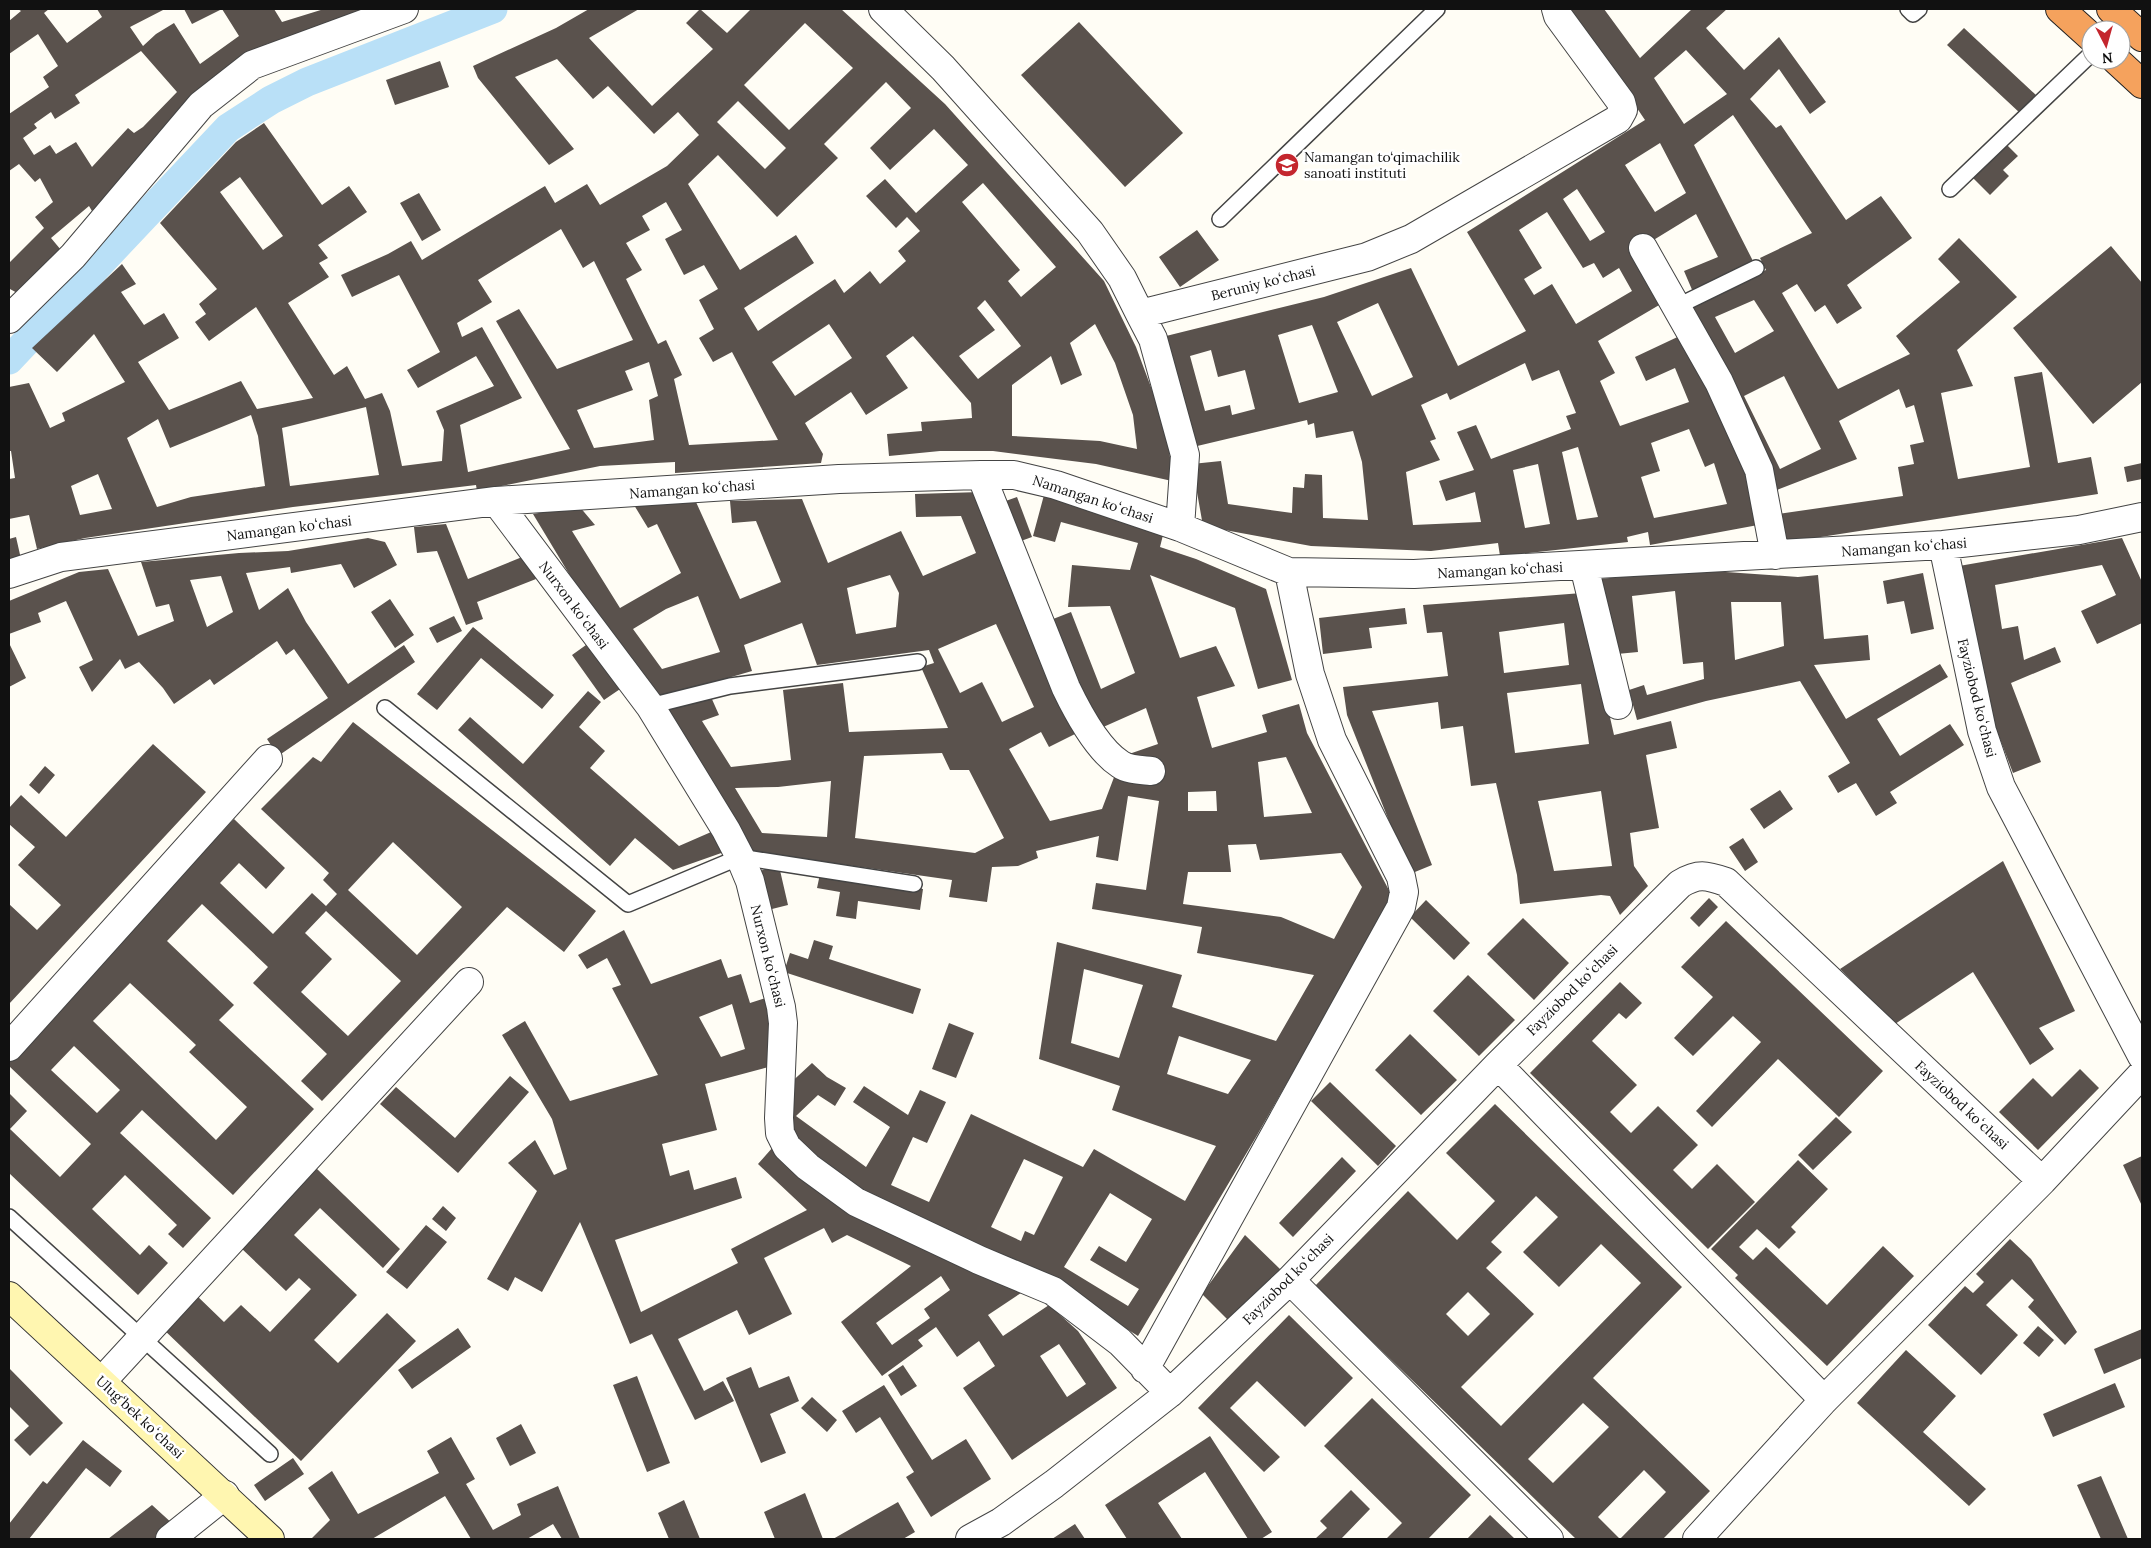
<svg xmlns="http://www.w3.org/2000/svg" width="2151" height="1548" font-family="Lora,serif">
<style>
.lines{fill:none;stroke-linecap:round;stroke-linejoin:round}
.canal{stroke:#b9e0f7;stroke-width:29}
.building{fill:#5a524d;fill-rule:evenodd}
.lane-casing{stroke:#444;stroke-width:18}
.street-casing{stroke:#444;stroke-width:30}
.secondary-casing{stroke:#333;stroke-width:30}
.highway-casing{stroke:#222;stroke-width:30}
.lane{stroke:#fff;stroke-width:15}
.street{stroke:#fff;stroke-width:28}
.secondary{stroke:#fff6b0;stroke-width:28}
.highway{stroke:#f5a25d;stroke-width:28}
.labels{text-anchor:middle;stroke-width:5;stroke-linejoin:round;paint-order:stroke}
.poi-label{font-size:14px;fill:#111;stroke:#fff;text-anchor:start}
.street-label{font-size:14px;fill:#111;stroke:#fff}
</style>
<rect width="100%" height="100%" fill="#fffdf5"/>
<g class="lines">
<path class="canal" d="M9,360L228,128L271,100L307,82L493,9"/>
</g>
<path class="building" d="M18,9H49L44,13L67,43L102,17L97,9H165L130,27L143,46L156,34L174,23L200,64L239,36L222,9L192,24L184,9H274L282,22L324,9H377L267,44L203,94L92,211L89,206L51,238L61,250L19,294L10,289L9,290V263L44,228L35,217L53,202L40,178L35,182L19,164L9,171V114L49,87L43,77L58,66L38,34L9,54V21L21,11ZM141,51L177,92L143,127L134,133L128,128L92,167L76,142L56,154L50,145L34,155L23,138L37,128L34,124L51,112L55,119L80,103L75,95Z
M589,9H639L589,38L652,106L713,49L686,23L700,9L727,33L751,9H841L945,104L1104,281L1136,347L1158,406L1169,446L1172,481L1096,464L993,451H940L889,456L887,434L922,431L921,422L972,418L971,403L913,336L886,356L908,388L866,415L851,392L805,423L823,454L821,463L675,473V462L600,466L477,491L476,485L293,507L85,538L37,549L29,515L9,519V479L15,478L11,451H9V387L29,383L50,428L65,421L62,413L125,382L94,334L57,372L32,348L122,264L136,284L121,292L144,325L164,313L179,338L138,362L169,410L241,381L257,409L313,398L256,307L209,341L195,322L206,314L199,304L217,289L160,223L236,142L264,123L322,205L349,186L367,212L318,245L328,258L319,263L329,277L288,303L334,375L347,366L365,399L382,393L390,411L402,466L442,461L444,430L436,411L494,386L476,356L418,388L407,370L440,352L399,275L352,297L341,275L388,254L411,241L422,260L545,186L555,203L587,184L600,205L667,166L699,135L678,112L654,134L608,86L593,99L557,59L515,77L574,149L549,165L478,78L473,66L556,28ZM805,23L853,68L789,130L744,85ZM886,82L911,108L870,148L890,170L934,129L968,165L916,213L885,179L866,196L896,228L907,217L920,231L898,251L906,261L880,284L870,271L844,293L835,279L758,331L744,308L814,263L796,235L740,270L688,184L718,155L777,217L838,158L824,144ZM738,101L786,148L765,169L717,122ZM240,177L283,236L263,250L220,192ZM983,183L1056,267L1021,297L1008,281L1020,270L962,202ZM666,202L682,230L665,239L684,275L704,265L718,289L699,300L714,329L699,338L713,362L732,352L778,440L689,445L674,379L682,375L666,340L658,344L626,279L642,270L626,243L650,230L642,216ZM561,229L583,268L594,261L633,340L557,369L519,309L496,321L570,449L468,472L460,425L522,398L482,327L462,337L457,323L492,302L478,280ZM985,300L1021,346L978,379L959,356L995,330L977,308ZM829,324L852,358L795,396L772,362ZM1095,324L1115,363L1133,415L1137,449L1100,441L1012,436V385L1051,356L1061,385L1082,375L1070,343ZM649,362L658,396L649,400L654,440L594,448L577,410L633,390L625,371ZM366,407L379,475L290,486L282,428ZM251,415L258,436L265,486L191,497L157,507L127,438L158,419L170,448ZM98,474L112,509L80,515L71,486Z
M1570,9H1604L1640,58L1692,9H1727L1706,28L1744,70L1779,37L1826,102L1810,114L1779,69L1750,99L1776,128L1781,125L1846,220L1881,196L1912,238L1847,285L1862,308L1837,324L1825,305L1815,312L1797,284L1782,293L1838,389L1910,354L1896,336L1960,282L1938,259L1959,238L2017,297L1957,350L1973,386L1941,393L1958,479L2030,467L2014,377L2042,372L2058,463L2091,457L2098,494L1782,543L1778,514L1903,496L1898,467L1914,464L1910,445L1924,442L1914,405L1906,408L1899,389L1839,421L1857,459L1777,490L1684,308L1766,270L1760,258L1812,233L1733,115L1694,145L1754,263L1693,292L1684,271L1718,257L1696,214L1647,244L1666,301L1598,341L1615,373L1600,381L1620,426L1689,402L1675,368L1646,381L1635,357L1686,333L1736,443L1754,500L1758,525L1650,545L1648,532L1627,537L1628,542L1500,556L1498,543L1431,551L1311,546L1203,526L1192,464L1221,461L1228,504L1292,513L1293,487L1304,488L1305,474L1322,475L1323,518L1368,520L1362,462L1353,431L1316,438L1314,423L1308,425L1307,420L1193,447L1162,337L1324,297L1411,268L1458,366L1526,331L1467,232L1645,120ZM1686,50L1727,94L1684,124L1654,78ZM1660,143L1686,193L1655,212L1625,165ZM1577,189L1605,232L1590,241L1563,199ZM1547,212L1583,268L1594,263L1603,278L1619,268L1632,291L1576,324L1552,284L1534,295L1524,279L1542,268L1519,230ZM1754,300L1774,331L1735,353L1715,317ZM1378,303L1413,377L1372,396L1337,322ZM1312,325L1338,392L1299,403L1278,335ZM1211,350L1218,377L1245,370L1255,409L1232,415L1230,405L1205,411L1190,356ZM1525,363L1532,381L1559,370L1576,413L1566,416L1571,429L1491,459L1476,425L1457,432L1474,470L1439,481L1446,501L1475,492L1481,522L1413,525L1406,472L1440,460L1430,441L1436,439L1421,405L1447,393L1450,400ZM1784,376L1821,449L1780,469L1744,396ZM1689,429L1705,467L1714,463L1727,504L1654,518L1641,477L1660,471L1651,443ZM1578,447L1598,517L1577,520L1562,452ZM1538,464L1550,524L1525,528L1513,470Z
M1079,22L1183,133L1125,187L1021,75Z
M1964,28L2037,96L2021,114L1947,45Z
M440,61L449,87L395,105L386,80Z
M2006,144L2018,156L2003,170L2009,176L1990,195L1972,177Z
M419,193L441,230L422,241L400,203Z
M1197,230L1219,260L1180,287L1159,257Z
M2111,246L2142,283V382L2093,424L2013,328Z
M2142,463V479L2127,482L2124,467Z
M981,492L1081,731L1049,747L1041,732L1009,749L1050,821L1102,809L1116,772L1129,754L1158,744L1146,708L1101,728L1097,724L1048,621L1071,612L1101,689L1135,673L1110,606L1068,607L1072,565L1130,570L1138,543L1061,522L1055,542L1033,536L1044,495L1163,535L1160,547L1196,559L1266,589L1292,680L1258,689L1235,608L1150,575L1180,658L1216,646L1235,686L1197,697L1212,748L1267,732L1262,715L1299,704L1307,733L1393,898L1256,1137L1138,1336L1106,1316L871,1201L804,1152L789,1128L785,1088L812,1063L827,1077L846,1088L835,1106L818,1095L796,1116L866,1167L890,1127L853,1102L864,1086L908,1115L920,1090L946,1102L927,1143L913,1137L891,1185L929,1202L971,1114L1083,1167L1094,1149L1185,1201L1216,1146L1112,1110L1120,1086L1039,1059L1057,942L1182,975L1172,1007L1276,1041L1314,975L1197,953L1202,927L1092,909L1096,883L1146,890L1159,801L1128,796L1118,861L1096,857L1099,836L1036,851L1038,858L1018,866L992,867L987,902L949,897L952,880L748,851L662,709L711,697L719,715L702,721L731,767L791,760L783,690L843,683L849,732L948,728L921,667L934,663L929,650L817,665L802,623L744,645L752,671L652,700L610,642L533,514L579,506L595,525L572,531L620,608L681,573L657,524L648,528L634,505L696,502L740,599L781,582L756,521L732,523L730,501L802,499L828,563L901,531L923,576L976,553L961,516L916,517L915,494ZM890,575L899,593L896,627L856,634L847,588ZM698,596L720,652L662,669L633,629L666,609ZM996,624L1034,707L1002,722L982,682L960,693L938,649ZM942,753L950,770H969L1004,838L975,853L855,838L864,756ZM1286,757L1312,813L1264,817L1258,762ZM831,781L827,837L762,833L735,788L778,787ZM1216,791L1217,811H1188V792ZM1256,844L1260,860L1341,853L1362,887L1334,939L1281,917L1183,904L1188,872H1231L1228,845ZM1084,969L1143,985L1119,1058L1071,1043ZM1179,1036L1251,1060L1228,1094L1167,1074ZM1024,1159L1063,1177L1034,1235L1025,1231L1021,1241L991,1227ZM1110,1193L1152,1219L1126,1262L1099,1246L1090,1260L1139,1289L1128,1306L1064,1267Z
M1017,497L1032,537L1015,543L1000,503Z
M446,524L468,579L527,555L536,579L477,602L483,619L466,625L437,551L417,553L414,527Z
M16,537L21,559L9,562V539Z
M368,538L385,542L397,565L354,588L341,564L291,573L290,567L246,573L259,610L288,588L306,622L348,684L404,645L415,662L278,756L267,739L328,698L294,649L286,655L277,641L214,685L210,679L174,704L163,688L139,662L125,669L120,659L92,692L79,667L93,660L66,601L38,613L41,622L9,634V601L79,572L108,569L138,636L174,621L169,604L156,607L141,562L239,553L288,551ZM221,576L233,612L207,627L190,580Z
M2122,538L2142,582V623L2097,644L2081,611L2116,595L2102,565L1995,585L2002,629L2018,626L2024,660L2055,647L2061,662L2011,683L2041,762L2013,773L1982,692L1959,566Z
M1697,570L1798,577L1818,575L1824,639L1868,635L1870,660L1814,665L1846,719L1940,664L1948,677L1877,719L1900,756L1950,724L1964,745L1890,792L1897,803L1876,816L1856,783L1838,793L1828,776L1850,763L1800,681L1706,701L1637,720L1629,690L1644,685L1647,695L1704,679L1703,662L1683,664L1675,591L1632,596L1638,652L1617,654L1599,579ZM1731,602H1781L1784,646L1735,660Z
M1923,573L1934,629L1911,634L1904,601L1887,604L1883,581Z
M1582,593L1614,735L1671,721L1677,748L1646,755L1659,828L1630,833L1634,866L1648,886L1620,915L1610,896L1601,895L1520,904L1517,875L1496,783L1471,786L1463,726L1441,729L1438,702L1372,711L1432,865L1410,874L1347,715L1343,687L1448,676L1442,632L1427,633L1423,605ZM1564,623L1569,665L1504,673L1499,632ZM1581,684L1589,744L1515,753L1507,693ZM1601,791L1612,866L1554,871L1538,801Z
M390,599L414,635L395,648L371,612Z
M1405,608L1407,624L1369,628L1372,648L1323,654L1319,618Z
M454,616L462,631L437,643L429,628Z
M473,627L554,695L542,709L481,658L437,710L417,694Z
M9,643L26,678L9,687Z
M586,645L593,654L600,649L626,685L604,700L572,655Z
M588,691L601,702L579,727L605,751L590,768L679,846L718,829L727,851L673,870L635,838L610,866L458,730L470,717L523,764Z
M353,722L596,911L564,952L507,907L322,1101L301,1081L327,1054L253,983L268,967L202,904L167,941L234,1005L219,1020L314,1109L233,1195L142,1110L120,1133L211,1218L183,1248L168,1234L177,1225L125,1175L92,1209L140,1255L149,1245L168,1263L138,1295L9,1173V1093L27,1111L10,1129L60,1177L91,1144L9,1066V1057L234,819L285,868L266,889L239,863L220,883L273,934L312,893L326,906L337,894L323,880L329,873L261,809L313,757L321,762ZM393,842L462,907L417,955L348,890ZM326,911L401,981L348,1036L301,992L332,959L305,933ZM130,983L196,1045L189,1052L247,1107L216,1140L93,1021ZM74,1046L120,1090L97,1113L51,1070Z
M153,744L206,792L9,1004V904L37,930L61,905L18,865L35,847L9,824V808L21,795L66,837Z
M45,766L55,775L39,794L29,785Z
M1780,790L1793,809L1764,829L1750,809Z
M1743,838L1758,862L1745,871L1729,847Z
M2003,861L2075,1011L2039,1028L2054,1049L2030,1065L1973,972L1895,1024L1840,969Z
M779,866L788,905L760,912L751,873Z
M820,874L923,889L920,910L858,901L856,919L836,916L840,892L817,888Z
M1709,898L1718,907L1699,927L1690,918Z
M1426,900L1470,943L1454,960L1410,917Z
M1523,918L1569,963L1534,1000L1487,954Z
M1726,921L1883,1071L1839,1117L1778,1059L1712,1127L1696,1111L1761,1042L1733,1016L1693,1056L1674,1038L1713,997L1681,967Z
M624,930L651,984L721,959L728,978L741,974L750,1003L769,997L776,1065L705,1084L717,1130L662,1144L670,1176L689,1170L694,1190L736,1177L742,1198L615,1240L641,1312L738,1263L731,1249L807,1210L758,1164L773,1147L1001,1278L1021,1293L988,1315L1003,1336L1049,1305L1078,1331L1117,1388L1012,1460L963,1388L995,1366L979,1341L957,1357L936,1327L918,1340L923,1346L882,1376L841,1322L911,1266L847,1235L832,1243L824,1228L764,1258L792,1314L749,1335L737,1310L678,1339L704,1391L723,1381L734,1401L695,1420L652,1334L630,1344L580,1222L542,1292L515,1277L508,1291L487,1279L537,1191L508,1163L535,1140L554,1175L567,1169L552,1119L502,1035L525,1021L570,1101L658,1075L612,988L621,985L607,958L587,969L578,955ZM732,1004L745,1049L721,1057L699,1017ZM941,1276L950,1290L924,1309L930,1318L892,1345L876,1323ZM1059,1344L1086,1384L1067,1397L1040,1356Z
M814,940L833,946L829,959L921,989L913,1014L784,972L790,953L808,959Z
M1468,975L1515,1020L1479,1056L1433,1011Z
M1620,982L1642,1003L1626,1019L1619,1013L1592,1041L1637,1085L1610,1112L1631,1133L1658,1106L1698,1145L1673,1170L1692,1189L1717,1164L1755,1202L1708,1249L1530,1073Z
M949,1023L974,1033L956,1078L932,1069Z
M1410,1034L1457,1080L1421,1115L1375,1070Z
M2080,1069L2099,1088L2038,1150L1999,1112L2033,1078L2052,1097Z
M510,1076L529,1092L458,1173L380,1104L396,1087L455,1138Z
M1330,1082L1396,1146L1378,1166L1311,1101Z
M1495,1104L1682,1287L1593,1378L1710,1491L1663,1539H1576L1315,1286L1408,1191L1457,1240L1495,1201L1446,1153ZM1536,1196L1558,1217L1523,1252L1559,1287L1601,1244L1641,1283L1501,1426L1461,1387L1534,1314L1486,1268L1502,1252L1491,1242ZM1468,1292L1490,1314L1468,1336L1446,1314ZM1583,1403L1609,1427L1553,1483L1528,1459ZM1644,1470L1666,1492L1620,1539L1598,1517Z
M1836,1117L1852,1132L1813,1170L1798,1155Z
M2142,1156V1206L2123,1165Z
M1342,1157L1356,1171L1293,1237L1279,1223Z
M1798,1160L1828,1189L1791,1227L1796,1232L1779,1249L1757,1229L1739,1247L1753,1260L1766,1247L1827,1305L1883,1246L1914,1276L1827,1366L1735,1278L1738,1275L1711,1249Z
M316,1168L400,1249L383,1268L320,1208L294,1235L357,1295L314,1340L338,1363L387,1313L416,1341L301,1461L161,1327L194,1293L224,1322L241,1305L270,1332L311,1289L299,1278L286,1291L240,1247Z
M443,1206L456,1218L446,1231L432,1219Z
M426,1225L447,1242L407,1289L386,1272Z
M1245,1235L1281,1270L1229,1321L1202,1294Z
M2010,1239L2031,1259L2077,1332L2065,1345L2028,1307L2034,1300L2012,1279L1986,1305L2018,1335L1981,1375L1928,1325L1965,1286L1973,1293L1984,1282L1976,1274Z
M1289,1315L1353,1378L1305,1427L1257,1381L1230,1408L1280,1457L1264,1472L1198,1408Z
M2038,1326L2054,1340L2039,1357L2023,1343Z
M458,1328L471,1347L412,1389L398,1370Z
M2142,1329V1358L2104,1374L2094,1349Z
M1906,1350L1956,1396L1923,1432L1986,1489L1969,1506L1857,1403Z
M903,1365L917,1386L901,1396L888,1375Z
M751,1367L759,1388L789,1376L799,1401L770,1414L786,1453L761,1463L726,1378Z
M9,1368L63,1423L30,1456L14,1440L29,1426L9,1406Z
M637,1376L670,1463L647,1472L613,1385Z
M2115,1383L2125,1407L2053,1437L2043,1414Z
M884,1385L932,1460L966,1439L991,1479L931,1517L906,1477L914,1472L880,1417L856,1433L842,1411Z
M812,1397L837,1420L827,1432L801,1408Z
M1372,1398L1471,1495L1428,1539H1386L1402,1523L1324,1446Z
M521,1424L536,1453L510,1466L496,1438Z
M1210,1436L1272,1532L1261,1539H1248L1205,1472L1158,1503L1182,1539H1127L1105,1505Z
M451,1437L475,1479L466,1484L493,1530L521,1515L517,1504L558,1486L580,1539H562L553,1524L527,1539H471L445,1496L372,1539H311L330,1520L308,1488L332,1471L358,1514L439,1473L427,1451Z
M83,1440L122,1471L110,1487L86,1468L29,1539H9V1524L43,1481L47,1484Z
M293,1458L304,1474L265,1501L254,1485Z
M2101,1476L2128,1539H2101L2077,1485Z
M1351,1490L1370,1509L1341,1539H1315L1327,1528L1320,1521Z
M805,1493L823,1539H775L764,1512Z
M684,1500L700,1539H669L658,1513Z
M898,1502L915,1532L903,1539H833Z
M152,1505L174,1525L156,1539H108Z
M1490,1515L1515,1539H1467Z
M1075,1524L1085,1539H1052Z"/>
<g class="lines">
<g class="lane-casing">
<path id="lane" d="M1908,9L1913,14L1919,9
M1950,189L2091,54
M1220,219L1437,9
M1678,306L1756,268
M650,706L730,686L918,662
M385,708L628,904L740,857L914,884
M9,1217L270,1454"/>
</g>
<g class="street-casing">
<path id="street" d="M883,9L943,68L1090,232L1122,278L1140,314L1367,257L1411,239L1618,119L1623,110L1621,102L1558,16L1556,9
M1643,248L1719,382L1759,470L1775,555
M1140,314L1153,339L1185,455L1180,527
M9,319L73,256L201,105L252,65L404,9
M981,475L1066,688C1078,713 1097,749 1120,764C1128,770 1142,770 1151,771
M496,501L650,706L726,830L740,857L750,881L781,1007L783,1023L779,1118L780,1133L787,1147L808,1167L856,1202L979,1260L1053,1291L1120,1342L1170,1393
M1943,545L1982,731L2001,787L2142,1056
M1584,566L1618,705
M9,574L61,557L496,501L839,479L981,475H1014L1056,485L1180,527L1289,572L1414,574L1943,545L2079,530L2142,517
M9,1047L268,759
M1498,1065L1824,1400
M1290,1280L1549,1539
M1145,1369L1401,907L1404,892L1401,877L1332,740L1310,674L1289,572
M102,1381L469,982
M170,1539L225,1495
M970,1539L1001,1522L1054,1484L1170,1393L1290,1280L1498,1065L1680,884C1698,873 1706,875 1726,882L2042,1181L2142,1074
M1697,1539L1824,1400L2042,1181"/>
</g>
<g class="secondary-casing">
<path id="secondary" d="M9,1296L270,1539"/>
</g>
<g class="highway-casing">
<path id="highway" d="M2060,9L2091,37
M2111,9L2142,37
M2116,60L2142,84"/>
</g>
<use href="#lane" class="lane"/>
<use href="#street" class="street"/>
<use href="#secondary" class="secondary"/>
<use href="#highway" class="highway"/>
</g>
<defs>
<g id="university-disc" transform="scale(1.25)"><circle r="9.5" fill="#c4262e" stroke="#fff"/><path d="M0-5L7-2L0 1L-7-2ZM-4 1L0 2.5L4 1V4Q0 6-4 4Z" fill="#fff"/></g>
</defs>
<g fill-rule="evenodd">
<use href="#university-disc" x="1287" y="165"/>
</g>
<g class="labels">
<g class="poi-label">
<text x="1304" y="162">Namangan to‘qimachilik<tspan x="1304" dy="16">sanoati instituti</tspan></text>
</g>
<g class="street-label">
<text transform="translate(1263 283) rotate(-14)" y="5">Beruniy koʻchasi</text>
<text transform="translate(692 489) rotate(-4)" y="5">Namangan koʻchasi</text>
<text transform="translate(1093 499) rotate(18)" y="5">Namangan koʻchasi</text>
<text transform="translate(289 528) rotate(-7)" y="5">Namangan koʻchasi</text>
<text transform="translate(1904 547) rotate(-4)" y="5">Namangan koʻchasi</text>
<text transform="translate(1500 570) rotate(-3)" y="5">Namangan koʻchasi</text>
<text transform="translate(574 605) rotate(53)" y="5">Nurxon koʻchasi</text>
<text transform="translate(1977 698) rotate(76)" y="5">Fayziobod koʻchasi</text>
<text transform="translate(768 956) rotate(76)" y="5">Nurxon koʻchasi</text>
<text transform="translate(1572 990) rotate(-45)" y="5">Fayziobod koʻchasi</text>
<text transform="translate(1962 1105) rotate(43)" y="5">Fayziobod koʻchasi</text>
<text transform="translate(1288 1279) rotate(-45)" y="5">Fayziobod koʻchasi</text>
<text transform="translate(140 1417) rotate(43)" y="5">Ulugʻbek koʻchasi</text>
</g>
</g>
<rect width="2151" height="1548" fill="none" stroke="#111111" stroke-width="20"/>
<g transform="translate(2106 45) rotate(174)"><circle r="24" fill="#ffffff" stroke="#a0a0a0"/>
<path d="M0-4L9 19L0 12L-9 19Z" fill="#c4262e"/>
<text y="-8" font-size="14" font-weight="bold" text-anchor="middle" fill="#111111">N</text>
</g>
</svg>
